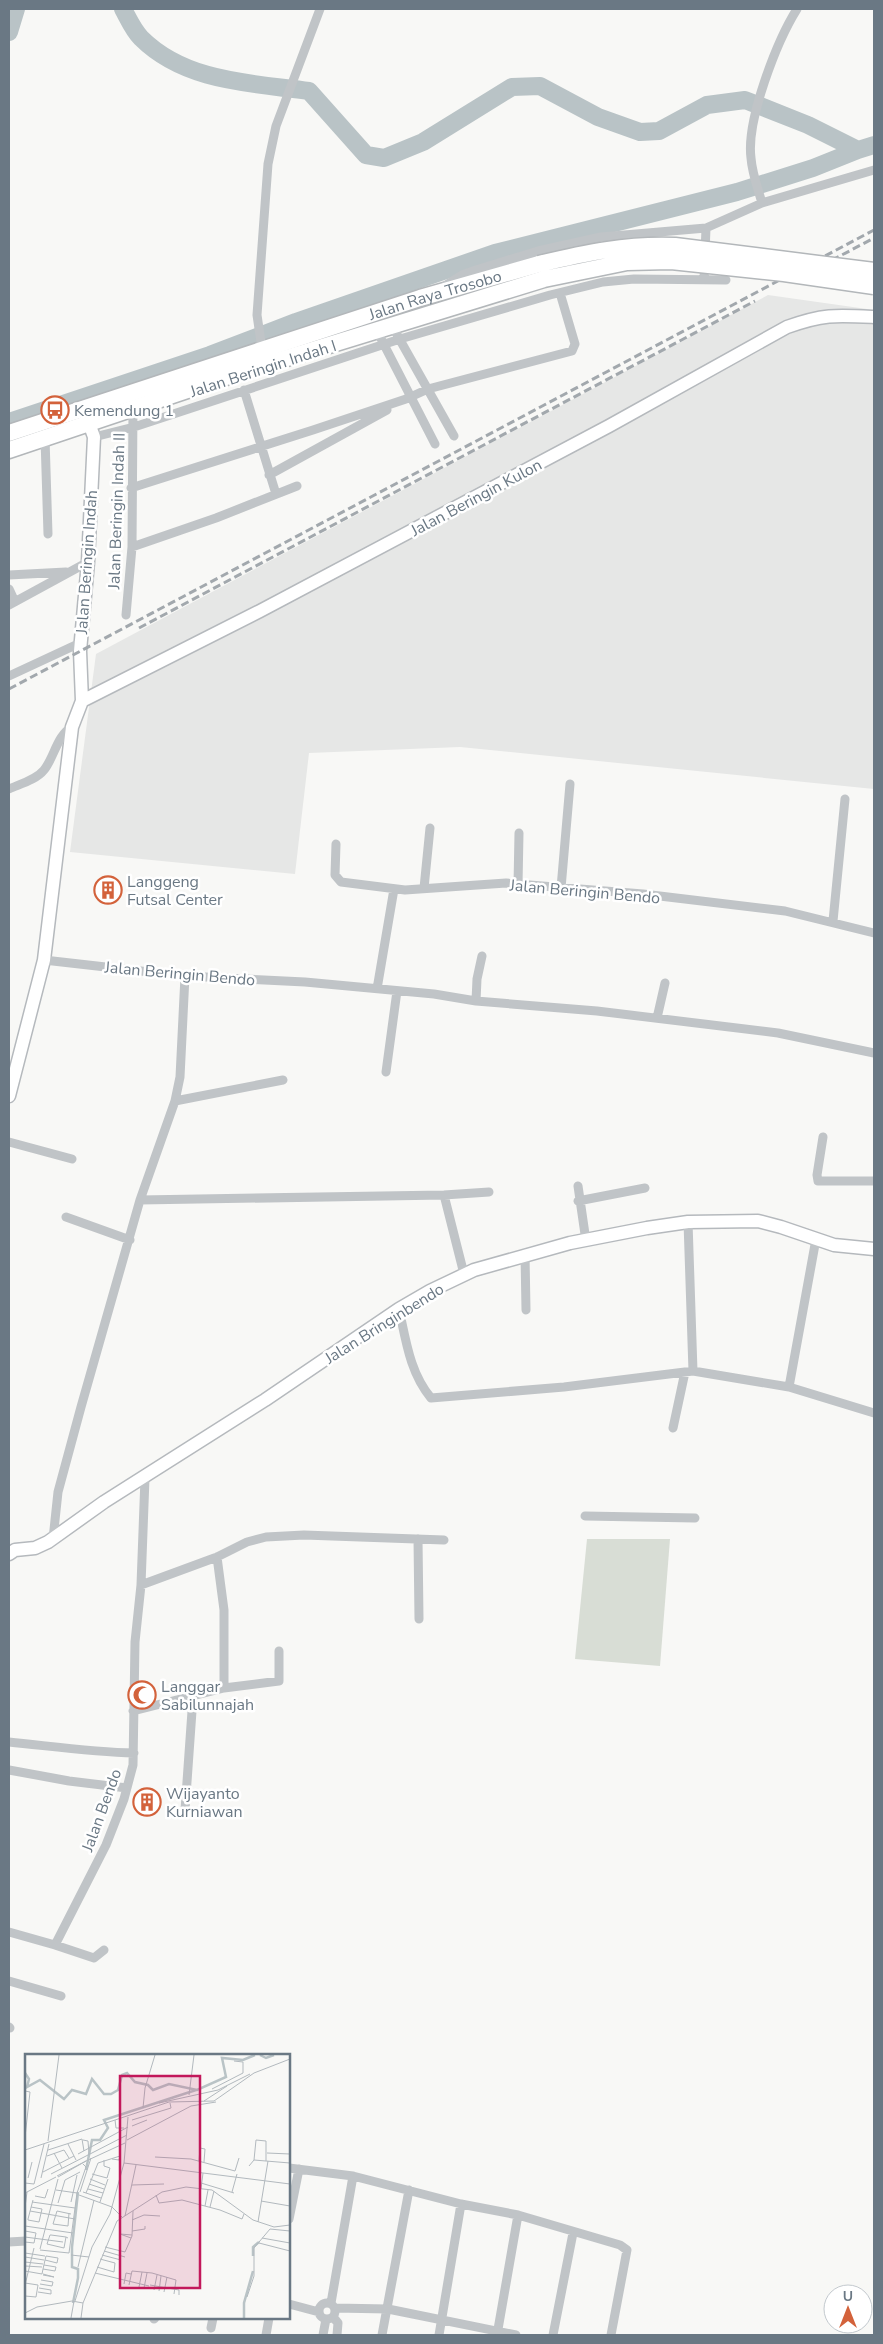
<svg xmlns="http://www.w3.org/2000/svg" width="883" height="2344" font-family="'Nunito Sans',sans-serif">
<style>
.built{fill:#e6e7e6}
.green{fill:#d8ddd5}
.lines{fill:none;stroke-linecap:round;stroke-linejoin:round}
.river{stroke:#b9c3c6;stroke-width:18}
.secondary-casing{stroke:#b5b9bd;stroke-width:15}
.highway-casing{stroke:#b3b7ba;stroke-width:19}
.street{stroke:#c0c4c7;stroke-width:9}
.secondary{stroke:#fff;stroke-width:12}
.highway{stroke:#fff;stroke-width:16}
.rail{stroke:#a2a8ad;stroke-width:3;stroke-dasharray:8 4;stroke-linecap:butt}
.highway-bridge-casing{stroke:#b3b7ba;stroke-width:19;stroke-linecap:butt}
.highway-bridge{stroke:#fff;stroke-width:16}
.labels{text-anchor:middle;stroke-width:5;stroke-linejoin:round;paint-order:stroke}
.street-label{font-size:16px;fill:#6a7884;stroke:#fff}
.poi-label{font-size:16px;fill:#6a7884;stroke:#fff;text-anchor:start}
.inset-river{fill:none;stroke:#b9c3c6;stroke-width:2.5}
.inset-road{fill:none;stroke:#b2b9be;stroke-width:1}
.view{fill:#c2185b;fill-opacity:0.15;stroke:#c2185b;stroke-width:2.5}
.inset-edge{fill:none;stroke:#6a7884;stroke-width:2.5}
</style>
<rect width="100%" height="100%" fill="#f8f8f6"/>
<path class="built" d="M768,295L874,310V789L460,747L309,753L295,874L70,852L96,654Z"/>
<path class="green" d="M587,1539H670L660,1666L575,1659Z"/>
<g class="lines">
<path class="river" d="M123,9C128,18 133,30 141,38C185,82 251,83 309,91L366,155L384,158L423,142L512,87L540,86L598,117L640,132L659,131L707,105L745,100L808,125L858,150L874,145
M9,32L16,9
M9,422L210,355L296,322L495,253L737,192L813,168L858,150"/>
<g class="secondary-casing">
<path id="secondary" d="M82,701L260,611L609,426L787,327C823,314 836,315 874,317
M9,1096L44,960L72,727L82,701L80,651L88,562L94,437L89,423
M9,1554L15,1550L35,1548L48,1542L104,1502L265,1400L399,1309L430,1291L474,1270L570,1243L647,1228L688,1222L758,1221L781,1227L834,1245L874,1249"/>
</g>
<g class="highway-casing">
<g id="highway">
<path id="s1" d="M9,433L420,298L539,264"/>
<path d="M9,450L238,373L544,279"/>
</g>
</g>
<path class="street" d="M762,203C758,189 752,173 751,158C746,120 777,41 797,9
M704,279L706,228
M446,285L462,275L476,270L538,251L601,237L706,228L762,203L874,170
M391,324L454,436
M376,329L435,444
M262,349L257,315L268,164L276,126L320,9
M244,390L276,494
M94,437L134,427L400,339L550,295L603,282L634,279L726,280
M45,438L48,534
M269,475L387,410
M131,488L313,430L406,399L428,389L572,351L575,344L560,293
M132,547L216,518L297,486
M9,575L66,572
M9,589L15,602
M9,605L88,562
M126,615L132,547L133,408
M9,676L80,643
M9,789C20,784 36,780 44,770C54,758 57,735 72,727
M336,844L335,875L341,882L405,890L506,883L643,894L785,911L874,933
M518,885L519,833
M424,888L430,828
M561,888L570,784
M833,921L845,799
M44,960L185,976L305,982L434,994L476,1001L597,1011L778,1033L874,1053
M377,989L394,889
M476,1001L477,979L482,956
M657,1018L665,983
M386,1072L397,991
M175,1101L283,1080
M823,1137L817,1175L818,1181H874
M9,1142L72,1159
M578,1186L586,1241
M444,1195L464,1274
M140,1200L444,1195L489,1192
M578,1201L645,1188
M66,1217L130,1240
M688,1222L693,1371
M525,1254L526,1310
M399,1309C406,1341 410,1373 431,1398L564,1387L693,1371L789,1387L874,1413
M789,1387L816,1239
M673,1428L685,1372
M585,1516L695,1518
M53,1539L58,1492L81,1407L140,1200L175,1101L180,1077L185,976
M418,1539L419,1619
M217,1557L224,1610V1688
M141,1585L217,1557L247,1542L266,1537L304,1535L444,1540
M133,1711L224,1688L279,1681V1651
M9,1742C50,1746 92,1752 134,1753
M9,1770L69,1781L127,1788
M185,1810L193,1697
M9,1932L55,1945L106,1845L124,1799L133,1765L135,1642L141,1585L145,1478
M55,1945L94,1958L104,1950
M9,1981L61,1996
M9,2027L10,2028
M289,2168L353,2176L461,2204L518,2215L620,2245L627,2250L611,2335
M289,2219L299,2169
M9,2242L26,2241
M319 2311a8 8 0 1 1 16 0a8 8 0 1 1-16 0Z
M331,2303L353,2176
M289,2304L319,2312
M335,2308L388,2309L516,2335
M333,2317L338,2323L337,2335
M154,2319L155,2318
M211,2328L213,2318
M266,2335L269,2318
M323,2335L326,2319
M382,2335L409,2190
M439,2335L461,2204
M497,2335L518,2215
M553,2335L573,2233"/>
<use href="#secondary" class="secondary"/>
<use href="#highway" class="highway"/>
<path class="rail" d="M821,266L874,238
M139,628L755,301
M9,689L874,230"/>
<g class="highway-bridge-casing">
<path id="highway-bridge" d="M539,264C585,253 627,244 675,246L874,271
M544,279L627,262L671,261L784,273L874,286"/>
</g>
<use href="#highway-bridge" class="highway-bridge"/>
</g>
<defs>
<g id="bus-ring" transform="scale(1.4375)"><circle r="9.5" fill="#fff" stroke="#d3623b" stroke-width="1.5"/><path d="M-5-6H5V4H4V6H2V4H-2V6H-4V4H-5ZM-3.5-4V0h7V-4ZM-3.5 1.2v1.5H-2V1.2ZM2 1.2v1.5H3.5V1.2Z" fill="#d3623b"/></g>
<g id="building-ring" transform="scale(1.4375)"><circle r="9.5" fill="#fff" stroke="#d3623b" stroke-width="1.5"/><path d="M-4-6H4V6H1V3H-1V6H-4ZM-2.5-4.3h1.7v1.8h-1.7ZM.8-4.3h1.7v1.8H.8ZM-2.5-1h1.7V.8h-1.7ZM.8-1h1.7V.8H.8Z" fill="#d3623b"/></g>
<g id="mosque-ring" transform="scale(1.4375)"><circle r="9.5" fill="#fff" stroke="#d3623b" stroke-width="1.5"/><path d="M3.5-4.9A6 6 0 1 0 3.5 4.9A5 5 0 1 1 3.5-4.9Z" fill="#d3623b"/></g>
</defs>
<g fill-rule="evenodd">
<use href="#bus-ring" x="55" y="410"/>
<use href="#building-ring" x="108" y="890"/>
<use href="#mosque-ring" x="142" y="1695"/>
<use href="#building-ring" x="147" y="1802"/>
</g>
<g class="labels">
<g class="street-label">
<text dy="6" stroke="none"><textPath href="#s1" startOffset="448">Jalan Raya Trosobo</textPath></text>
<text transform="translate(263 368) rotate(-18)" y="6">Jalan Beringin Indah I</text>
<text transform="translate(476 497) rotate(-28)" y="6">Jalan Beringin Kulon</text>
<text transform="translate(116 511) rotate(-88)" y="6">Jalan Beringin Indah II</text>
<text transform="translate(86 562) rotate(-86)" y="6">Jalan Beringin Indah</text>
<text transform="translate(585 891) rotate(5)" y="6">Jalan Beringin Bendo</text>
<text transform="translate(180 973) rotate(5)" y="6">Jalan Beringin Bendo</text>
<text transform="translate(384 1323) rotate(-32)" y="6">Jalan Bringinbendo</text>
<text transform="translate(101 1810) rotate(-70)" y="6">Jalan Bendo</text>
</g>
<g class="poi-label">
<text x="74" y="416">Kemendung 1</text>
<text x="127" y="887">Langgeng<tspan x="127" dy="18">Futsal Center</tspan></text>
<text x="161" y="1692">Langgar<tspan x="161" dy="18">Sabilunnajah</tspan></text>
<text x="166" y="1799">Wijayanto<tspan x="166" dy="18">Kurniawan</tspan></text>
</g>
</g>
<g transform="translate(25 2054)">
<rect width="265" height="265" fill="#f8f8f6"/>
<path class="inset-river" d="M235,1L241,4L249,1M0,19L4,25L2,33L15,26L39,45L47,36L61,40L67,25L79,40H86L93,36L97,21L102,19L110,28L123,31L128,36L144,30L172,36L201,23L197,4L218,6L230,1M61,116L67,86H75L83,74L79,66L171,36M228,202V193L234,188M48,249L53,224V215L47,213V193L53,138M219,264V249L228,217"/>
<path class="inset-road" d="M187,35L218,19V8L209,7M0,37L5,38L0,83M164,41L169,1M179,47L202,32M134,49L193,36L225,20M118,54L120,34L130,1M90,66L91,74H99M107,66L146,54L145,49M107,72L122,66M58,86L63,87L64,100M102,86L166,52L191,48M23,87L34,1M43,90L51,106M0,96L144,48L189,47L229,19L265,5M23,96L57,85L59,97M29,99L37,114M242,99L265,100M53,100L103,73M22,102L39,96L44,104M130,103L166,105L210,117L214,104M229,106L265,109M61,107L100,89M174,107L175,94L180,95L179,108M73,109L95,102L94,106L87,105M99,109L265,130M224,112L229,106L231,86L241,87V107M18,118L49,102M26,120L102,81M67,120L82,124L85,114L79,112V106M32,122L61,107L33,123M3,124L7,108M16,124L24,90M65,125L80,131M0,129L9,130L19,90M176,129L209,139M64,130L79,135M107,131L139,130M63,135L78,139M176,135L178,119M31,136L52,139L61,113L58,110M55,138L66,104M58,138L76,144M207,138L212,120M0,139L31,123M61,139L73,109M54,141L87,153L97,163M131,141L134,149L157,146L195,156L217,165L219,160M10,142L20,144L23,135M236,147L265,152M7,148L50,154M46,148L52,121M75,148L83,125M33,149L40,126L55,118M180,152L183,136M0,153L2,138M6,153L17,155L14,168L3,166V165L8,146M185,153L189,137M5,157L50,165M44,159L43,172L28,170L32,157L46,160M100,162L111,111M107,166L119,161L135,162M233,168L243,107M0,172L48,179M0,177L11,179L9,189L0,188M107,177L120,175V172M0,183L38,188M41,183L39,194L22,190L25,181H26L41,183L43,184M106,184L95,180L107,181M237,184L265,189M234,189L265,197M80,193L100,198L107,182L108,157M15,195L33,125M15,196L44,199L52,139M79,197L100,203M0,199L20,202M46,201L64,203M77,201L96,206M0,203L19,206M0,208L18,210M0,212L17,213M53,213L69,146M72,213L89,218L90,209L75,205M18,215L30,217L31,213L19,211M0,217L17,220M70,219L124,232M17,220L18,215L20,206L21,202L33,204L32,209L20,206M18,221L29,223L18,220M0,229L13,231L11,243L0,242M15,230L27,232L28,228L16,226M99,230L101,219L106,220M0,231L9,194M104,231L107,217L127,219L151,226L149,240M125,231L154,236V241M114,233L117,218M119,234L122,219M129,236L132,221M134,237L136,222M13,238L26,240V236L14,234M139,238L142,223M222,243L229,222V194L245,175L265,177M50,247L67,193L85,160L99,109L103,63M0,259L12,253L47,247L58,249M46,264L49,247M56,264L58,249L92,167L137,138L161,133L187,136L228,166L249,173L265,171"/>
<path class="view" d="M95,22H175V234H95Z"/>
<rect width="265" height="265" class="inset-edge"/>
</g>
<rect width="883" height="2344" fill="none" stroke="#6a7884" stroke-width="20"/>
<g transform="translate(848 2309)"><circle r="24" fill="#ffffff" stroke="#c3c9ce"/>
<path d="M0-4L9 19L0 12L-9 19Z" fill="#d3623b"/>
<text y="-8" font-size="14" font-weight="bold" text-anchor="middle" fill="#6a7884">U</text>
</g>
</svg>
